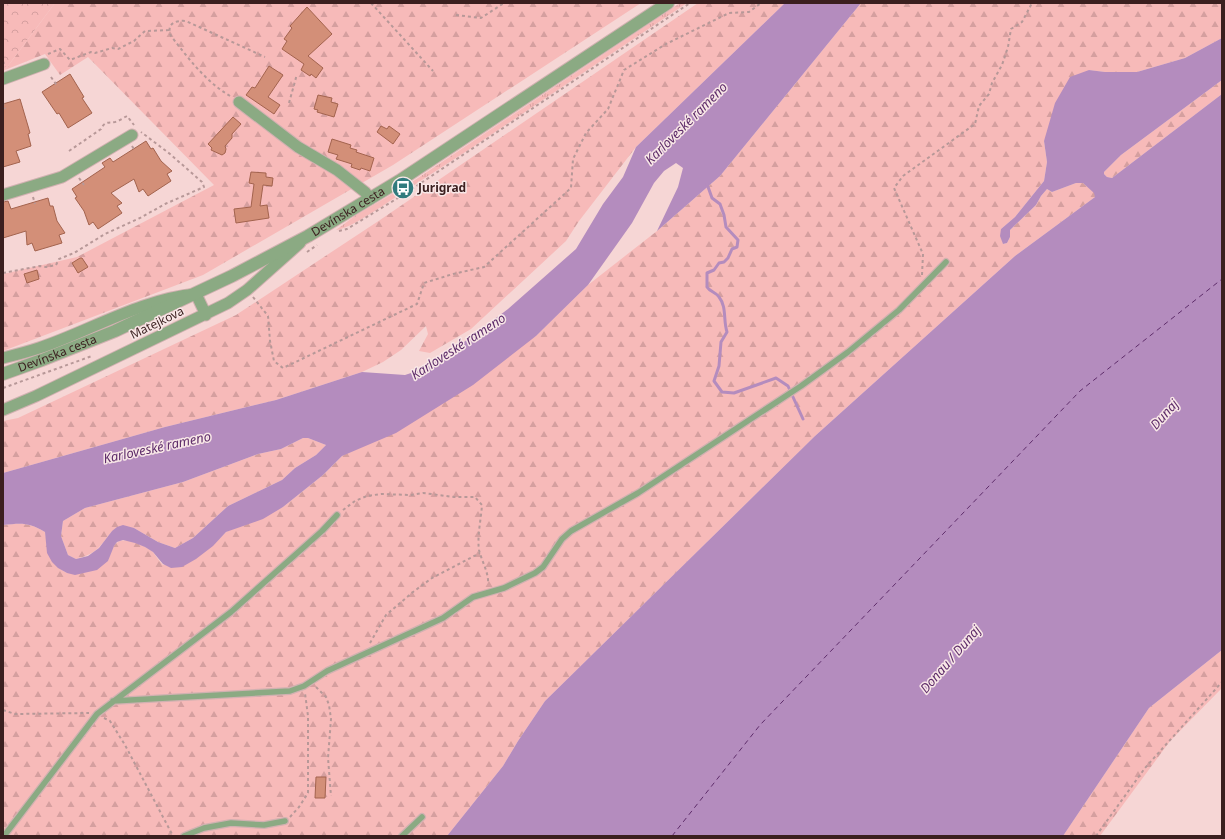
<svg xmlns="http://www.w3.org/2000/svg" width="1225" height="839" font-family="'Noto Sans',sans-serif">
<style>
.grass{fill:url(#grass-tufts)}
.forest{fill:url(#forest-firs)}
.park{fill:url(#park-crowns)}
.water{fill:#b48cbe;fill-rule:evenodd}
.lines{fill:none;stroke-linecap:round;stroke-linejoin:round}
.stream{stroke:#b48cbe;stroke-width:3}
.ferry{stroke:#5e2c6a;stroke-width:1;stroke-dasharray:5 4;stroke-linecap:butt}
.building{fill:#d38f78;stroke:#a3634e}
.service-casing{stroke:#d1b1b1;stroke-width:8}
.minor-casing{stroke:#d1b1b1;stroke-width:13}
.tertiary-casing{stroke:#d1b1b1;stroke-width:14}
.path{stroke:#b79898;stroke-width:2;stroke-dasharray:3 3;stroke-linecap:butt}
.service{stroke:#8baa83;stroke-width:5.5}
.minor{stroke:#8baa83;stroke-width:11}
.tertiary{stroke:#8baa83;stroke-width:12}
.labels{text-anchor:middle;stroke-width:3;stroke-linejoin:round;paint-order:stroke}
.poi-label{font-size:12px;font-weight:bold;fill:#3b1f1f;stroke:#f8e7e7;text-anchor:start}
.street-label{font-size:12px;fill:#3b1f1f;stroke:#f8e7e7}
.water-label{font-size:13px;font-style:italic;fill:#5e2c6a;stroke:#f8e7e7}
</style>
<defs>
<pattern id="grass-tufts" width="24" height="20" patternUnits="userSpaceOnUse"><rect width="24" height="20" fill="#f7bab9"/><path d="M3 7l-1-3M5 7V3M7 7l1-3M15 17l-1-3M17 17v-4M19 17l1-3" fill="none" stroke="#d59f9f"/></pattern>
<pattern id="forest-firs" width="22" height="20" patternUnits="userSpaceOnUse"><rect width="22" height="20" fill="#f7bab9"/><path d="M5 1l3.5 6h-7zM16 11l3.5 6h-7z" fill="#d59f9f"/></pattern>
<pattern id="park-crowns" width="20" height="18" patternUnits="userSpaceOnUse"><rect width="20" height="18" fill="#f7bab9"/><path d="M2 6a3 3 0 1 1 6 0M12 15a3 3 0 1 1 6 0" fill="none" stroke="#d59f9f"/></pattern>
</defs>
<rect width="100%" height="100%" fill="#f6d6d5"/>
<path class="grass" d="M680,3H687L473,147L408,189L406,186Z
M399,190L401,194C386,203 351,229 336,230L356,215Z"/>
<path class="forest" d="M55,3H641L393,165L203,275L3,351V274L77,257L214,185L88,57L60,75L45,54L5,70Z
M698,3H785L636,147L579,221L566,241L471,329L430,353L419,351L428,334L426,326L401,350L383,362L362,372L276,400L165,427L3,473V421L18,418L236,315L380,220Z
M861,3H1222V38L1185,58L1137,72H1105L1089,70L1044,141L1047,162L1044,181L1015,217L1001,229L1003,244L1007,243L1010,237V230L1036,205L1041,196L1047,189L1052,192L1076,183H1083L1095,193V197L1015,256L815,436L545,701L518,741L503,766L447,836H3V525C22,523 28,522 45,532C49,553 48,562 67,573L108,561C110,555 112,545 118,542C126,537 146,546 153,552C156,556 159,561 163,565L212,546L226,532L283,507L323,475L342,456L536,336L588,285L657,231L720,176Z
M1222,80V94L1112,178L1107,177L1104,174V172L1121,155Z
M303,438H308L326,445L316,455L295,468L282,480L228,506L193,538L175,548L158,542L134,528L112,531C100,547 96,554 76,559L68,555L61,536L63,521L85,508L183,482L258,454L281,449Z
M1222,650V688L1170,741L1100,836H1063L1149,708Z"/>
<path class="park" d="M3,3H55L5,70L3,71Z"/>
<path class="water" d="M785,3H861L720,176L657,231L678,187L683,168L676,163L664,171L654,183L632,223L588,285L536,336L473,385L396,433L342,456L323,475L283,507L263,519L226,532L213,546L196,559L182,567L171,568L163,564L153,552L145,547L135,543L123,540L117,542L114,546L108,561L97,570L75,575L67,573L58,568L52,562L47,553L45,532C28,522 22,523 3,525V473L165,427L276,400L362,372L405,375L423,369L464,342L508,309L576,249L603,204L623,177L636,147ZM303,438H308L326,445L316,455L295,468L282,480L228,506L193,538L175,548L158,542L134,528L123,525L117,527L112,531L99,548L88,556L76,559L68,555L61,536L63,521L85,508L183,482L258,454L281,449Z
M1222,38V80L1121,155L1104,172V174L1107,177L1112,178L1222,94V650L1149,708L1063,836H447L503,766L518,741L545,701L815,436L1015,256L1095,197L1094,193L1083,183H1076L1052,192L1047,189L1041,196L1036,205L1010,230V237L1007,243L1003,244L1000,236L1001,229L1015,217L1044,181L1047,162L1044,141L1055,103L1070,77L1089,70L1105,72H1137L1185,58Z"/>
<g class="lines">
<path class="stream" d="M707,184L712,198L720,204L724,215L726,227L738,240L737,247L732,249L728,258L724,262L719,263L714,270L707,273V287C710,292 716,292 719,297C727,307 723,320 727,332L721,342L719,366L714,381L722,392L734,393L776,378L788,386L803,419"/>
<path class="ferry" d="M672,836L760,725L1080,391L1222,279"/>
</g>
<path class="building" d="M307,7L332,34L308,56L323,68L316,78L311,74L310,76L301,70L304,64L282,49L287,41L284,39L292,28L290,26Z
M269,66L283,75L268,97L280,105L274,114L246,95L252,87L255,88Z
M70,74L84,97L82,98L92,113L68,128L59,113L57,114L42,92Z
M318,95L332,98L331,102L338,104L334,117L317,112L318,110L314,109Z
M20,99L28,126L30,133L28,134L31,146L16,151L20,162L3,167V104Z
M233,117L241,124L232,134V138L225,146L226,149L225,153L222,155L211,150L212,148L208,144Z
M381,126L387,129L389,126L400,134L393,144L377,132Z
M332,139L351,145L350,148L357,150L356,152L374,158L370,171L361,168L360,170L351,167L352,164L336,159L338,155L328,152Z
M146,141L151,149L153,148L161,161L172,171L167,174L171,181L148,196L143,189L139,192L134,179L111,193L122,203L117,206L122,213L98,229L93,222L89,225L84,211L75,198L77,197L72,189L105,167L102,163L110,158L113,162Z
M251,172L266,173V177L273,178L272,186L263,185L260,206L267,205L269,218L236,223L234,209L251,207L254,184L249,183Z
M48,198L50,206H53L57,221L65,233L59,235L62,243L35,251L32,243L27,245L26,231L3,238V202L8,201L11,209Z
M80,258H82L88,267L78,273L72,263Z
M37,270L39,279L27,283L24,274Z
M316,777H326L325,798H315Z"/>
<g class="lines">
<g class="service-casing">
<path id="service" d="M113,701L290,691L304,686L327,671L443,618L473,597L504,588L535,573L543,567L562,539L571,531L638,493L801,386L848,352L899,310L946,262
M4,836L97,714L231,612L322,531L337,515
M184,836L204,828L231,823L264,825L285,821
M402,836L422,817"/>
</g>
<g class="minor-casing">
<path id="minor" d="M3,79L44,64
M239,102L298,147L337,170L365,192L370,199
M3,195L62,177L132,135
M3,358C15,355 27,352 39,348C90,331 141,299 196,294L206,315
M3,410L36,396L228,303L247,290L300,243"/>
</g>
<g class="tertiary-casing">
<g id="tertiary">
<path id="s1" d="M3,374L42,360L115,331L232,276L308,236L399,181L668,3"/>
</g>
</g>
<path class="path" d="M371,3L433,71
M456,15L481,18L504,3
M48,54L60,49L70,60L91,52L95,53L112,48L118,49L134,41L145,31L169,30
M3,61L5,67
M51,77L58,87
M230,96C205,81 189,59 171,36C166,24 175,20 186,21L265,57
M3,102L5,109
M289,103L297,74
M132,146L135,151
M69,151L101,129C105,121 108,123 115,122C119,121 123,118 127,116L134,125
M79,178L84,185
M33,197L35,204
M339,231L347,229L406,193L690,3
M307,252L317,245
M3,273L40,266L46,267L56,265L59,259L74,253L105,234L140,218L165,204L204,187L202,182L170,154L141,132
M922,275L923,254L894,188L903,176L975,124L979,106L989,94L992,83L1002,65L1008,47L1011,29L1022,22L1032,3
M253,297L268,316L270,341L274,361L283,368L417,304L424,283L453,274L484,267L571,188L573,159L586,133L608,109L624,70L666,44L729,13L749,12L761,3
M3,388L92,356
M343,510L355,501L367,496L381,494L411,495L423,493L454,497H475L482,505C481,520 477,536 479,550C482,562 489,573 488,584
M370,643L386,615L413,592L432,578L480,553
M316,687L326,697L329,705L331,719L328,758L331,796
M3,710L15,714L89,713
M104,718L110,721L125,745L173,836
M290,817L299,807L308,793V716L305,693
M1096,836L1145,768L1222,682"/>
<use href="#service" class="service"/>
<use href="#minor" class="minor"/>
<use href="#tertiary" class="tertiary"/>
</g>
<defs>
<g id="bus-disc" transform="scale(1.15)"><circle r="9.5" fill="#317b7e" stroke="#f8e7e7"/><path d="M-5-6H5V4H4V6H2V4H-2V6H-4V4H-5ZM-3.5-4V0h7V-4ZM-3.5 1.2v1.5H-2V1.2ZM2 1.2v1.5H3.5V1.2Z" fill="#fff"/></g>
</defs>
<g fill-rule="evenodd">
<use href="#bus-disc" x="403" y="188"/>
</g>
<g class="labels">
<g class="poi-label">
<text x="418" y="192">Jurigrad</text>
</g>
<g class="street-label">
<text dy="4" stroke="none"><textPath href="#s1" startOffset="382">Devínska cesta</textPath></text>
<text transform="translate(157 323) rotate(-26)" y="4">Matejkova</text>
<text dy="4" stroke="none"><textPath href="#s1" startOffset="58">Devínska cesta</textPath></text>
</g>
<g class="water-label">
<text transform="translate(686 123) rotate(-45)" y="5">Karloveské rameno</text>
<text transform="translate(458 346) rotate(-33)" y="5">Karloveské rameno</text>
<text transform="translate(1164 414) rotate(-48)" y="5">Dunaj</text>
<text transform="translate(157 447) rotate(-12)" y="5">Karloveské rameno</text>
<text transform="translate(950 659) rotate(-49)" y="5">Donau / Dunaj</text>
</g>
</g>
<rect width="1225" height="839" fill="none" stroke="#3b1f1f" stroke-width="8"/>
</svg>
